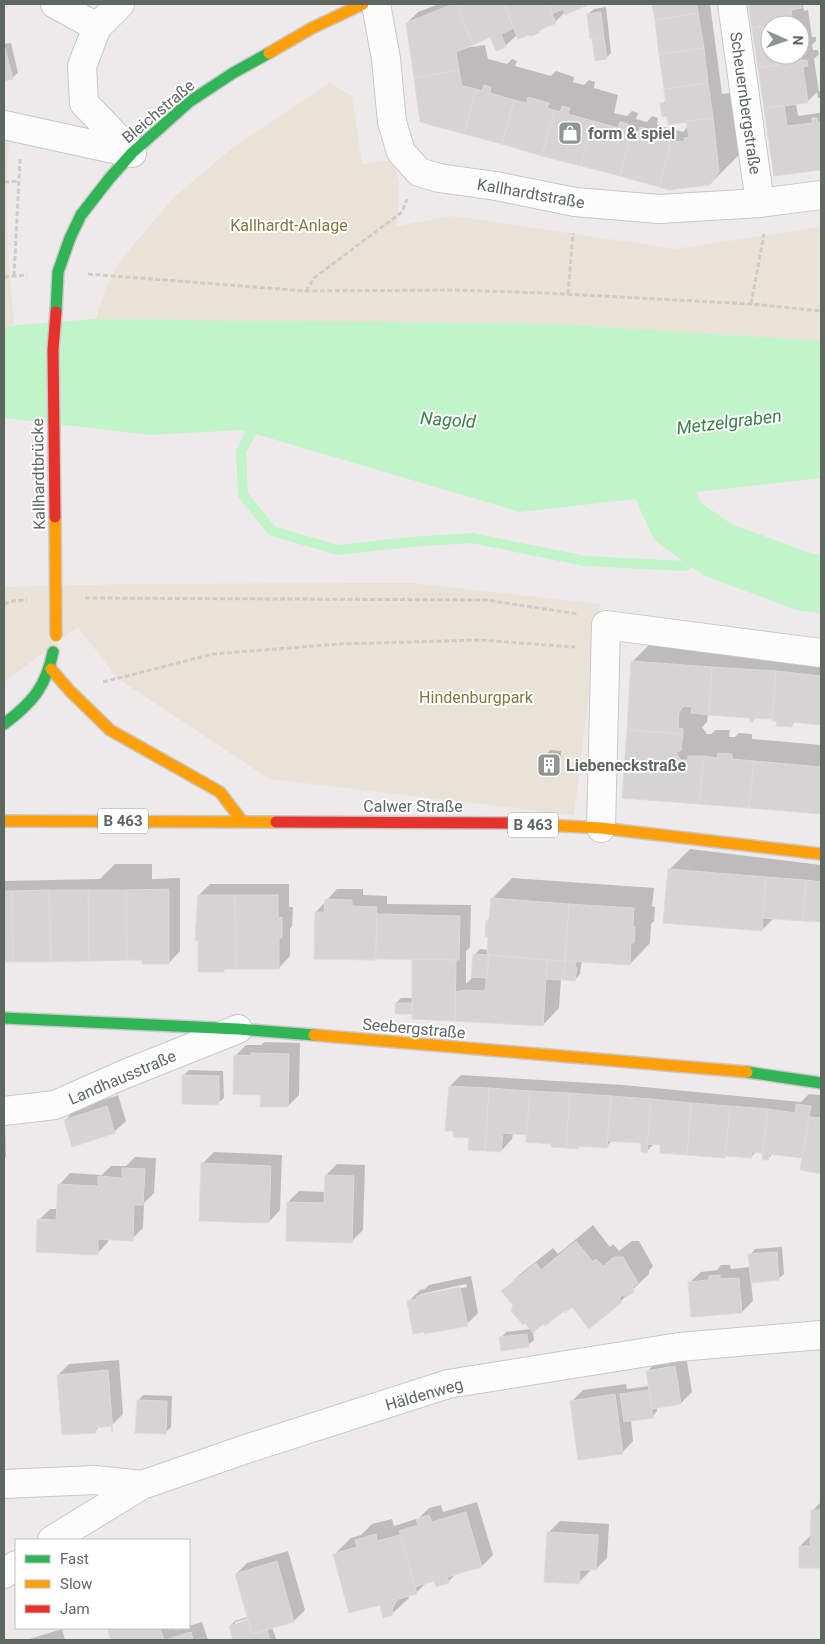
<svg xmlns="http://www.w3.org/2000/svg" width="825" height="1644" font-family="Roboto,sans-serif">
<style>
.green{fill:#e9e2d7}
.water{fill:#c1f4c8}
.shadow{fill:#0003;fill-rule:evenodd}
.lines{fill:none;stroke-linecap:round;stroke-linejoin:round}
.stream{stroke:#c1f4c8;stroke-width:10}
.river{stroke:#c1f4c8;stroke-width:58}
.building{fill:#d5d3d3;stroke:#ddd9dc}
.street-casing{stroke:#c9c8c9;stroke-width:30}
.fast-casing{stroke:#c7c8c7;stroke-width:14}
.slow-casing{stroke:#c7c8c7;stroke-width:14}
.jam-casing{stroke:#c7c8c7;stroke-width:14}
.path{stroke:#cccdc8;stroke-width:3;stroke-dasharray:5 2.5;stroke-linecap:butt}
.street{stroke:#fcfcfc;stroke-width:28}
.fast{stroke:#30b455;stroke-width:11}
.slow{stroke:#ff9f0a;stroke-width:11}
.jam{stroke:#e5322d;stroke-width:11}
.slow-bridge-casing{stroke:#c7c8c7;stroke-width:14;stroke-linecap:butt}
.jam-bridge-casing{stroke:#c7c8c7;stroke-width:14;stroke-linecap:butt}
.slow-bridge{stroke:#ff9f0a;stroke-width:11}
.jam-bridge{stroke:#e5322d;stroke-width:11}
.labels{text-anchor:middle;stroke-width:4;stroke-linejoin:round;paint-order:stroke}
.shield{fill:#fff;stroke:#8f9590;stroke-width:1}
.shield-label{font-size:15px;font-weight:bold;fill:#5f6761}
.street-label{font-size:16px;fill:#5f6761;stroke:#fff}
.poi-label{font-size:16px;font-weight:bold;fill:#5f6761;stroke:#fff;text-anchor:start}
.park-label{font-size:16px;fill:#87753d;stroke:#fff}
.water-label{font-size:18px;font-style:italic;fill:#3b804a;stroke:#fff}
</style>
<rect width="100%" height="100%" fill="#eeeaec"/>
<path class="green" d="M330,83L352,96L362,164L393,160L399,183L397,226L454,216L675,249L821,227V341L557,324L96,319L105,289L120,261L173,198L236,145Z
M4,139H9C5,201 8,262 14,324L4,326Z
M413,583L600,604L574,815L269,779L117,678L78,627L4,682V587L124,584Z"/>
<path class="water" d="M96,319L557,324L821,341V478L520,512L242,430L151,435L4,418V326Z"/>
<path class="shadow" d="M439,4H589L565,12L555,22L543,27L538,32L518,34L505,46L491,36L465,48L485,45L488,59L507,64L512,59L517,61L515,66L551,76L556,71L574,77L573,82L584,85L589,80L595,82L594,88L618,95L614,113L627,116L632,111L638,113L636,119L647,122L652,116L658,118L657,125L683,132L688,126L687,120L668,115L662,104L667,99L653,4H710L722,94L739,92L745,144L737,157L710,184L421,121L407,23L418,12Z
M749,4H804L803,6L804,11L808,10L812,37H816V41L812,45L813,50H818L819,54L814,59L819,92L821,89V98H818L817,92L807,102L796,103L798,116L819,113L821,111V169L776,175ZM770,25H800V55H770Z
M606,7L611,53L606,58L596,59L593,38L588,14L594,9Z
M11,43L18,73L12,78L4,80V44Z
M659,635L821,647V724L796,721L791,726L774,718L757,717L753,721L751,717L708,713L707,722L702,727L707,734H711L716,730H730L729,737H735L739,733L752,734V739L821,745V813L623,797L632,662Z
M550,750L561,751L560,768L554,774L545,756Z
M690,849L821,865V921L774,918L762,930L669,870Z
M115,864H152V879L180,878V951L169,963L143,959L4,961V881L100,879Z
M512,878L654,888L652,906L655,907L654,921L651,924L650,943L630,964L582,960L580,974L575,980L561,979L559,1008L543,1025L413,1018V1013L396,1003L401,998H413V958H315L316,912L337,889H363V895L387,896V904L471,905L470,947L466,951V984L473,977L475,954L480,949L488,950L489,936L487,921L490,918L492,899Z
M210,884H289V907H293L292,926L290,929V956L279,968H226L223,971L200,939L199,895Z
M264,1042L300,1043L299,1095L288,1106L262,1094L235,1056L246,1045H261Z
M189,1070L223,1071L224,1098L218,1103L183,1076Z
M461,1075L623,1085L801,1102L809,1094L821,1095L820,1106H821V1173L802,1169L804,1157L773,1153L768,1159L764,1152L757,1151L751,1157L727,1155L725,1156L654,1144L646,1152L643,1142L613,1140L606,1147L581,1145L578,1147L552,1143L528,1134L513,1133L512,1139L501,1151L470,1137L450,1086Z
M118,1095L126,1121L114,1132L65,1120L76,1109Z
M4,1127H5L6,1156L4,1159Z
M214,1152L282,1155L280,1210L269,1222L202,1164Z
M135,1157L156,1158L154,1193L144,1203L143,1228L132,1239L108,1238V1242L97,1254L39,1220L50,1209H58L59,1185L70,1173L102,1175L111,1166H126Z
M337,1164L365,1165L363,1230L352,1241L288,1202L299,1191L326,1192V1175Z
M593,1225L610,1247L613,1244L619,1251L632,1241H639L653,1266L649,1271V1274L621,1301L572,1306L564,1309L533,1331L534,1340L528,1345L501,1338L506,1332L531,1329L503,1291L519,1275L553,1248L558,1254Z
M782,1247L784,1274L778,1279L751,1282L753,1301L742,1312L689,1283L701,1272L717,1270L721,1265H730L731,1269L751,1267L750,1255L755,1249Z
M471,1276L478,1313L467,1324L408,1302L420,1290L425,1289L429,1285ZM466,1284L467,1287L418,1297L421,1294Z
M686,1356L692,1392L681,1403L657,1407V1411L652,1417L631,1420L633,1441L622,1453L572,1401L583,1390L626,1384L627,1389L649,1386L647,1372L658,1360Z
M119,1360L123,1414L112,1425L100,1426L95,1431L58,1375L69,1364Z
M143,1395L172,1396L171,1427L165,1433L138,1401Z
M477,1502L493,1555L482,1566L457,1573L448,1582L435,1579L427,1582L416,1593L408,1595L409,1598L392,1614L335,1554L351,1538L361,1535L372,1524L392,1519L394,1526L419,1518L429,1508L441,1505L443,1512Z
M821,1502V1567H800V1546L812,1534V1511Z
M560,1521L609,1524L607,1558L596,1569H590V1571L579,1582L548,1533Z
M288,1551L305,1610L294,1621L272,1627L276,1639L275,1640H234L230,1626L235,1621L248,1617L236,1574L247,1563ZM253,1617L254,1619L235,1625V1622Z
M202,1622L208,1640H112L108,1628H175V1630L189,1628V1626Z
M62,1629L65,1640H26Z"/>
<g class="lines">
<path class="stream" d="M257,422L241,451L243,495L272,531L338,550L410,542L472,538L585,561L684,566L718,550"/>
<path class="river" d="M627,432H636L678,522L718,550L805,582L821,584"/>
</g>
<path class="building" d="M453,4H456L473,45L456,52L459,70L414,78L406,23Z
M456,4H504L514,28L501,34L506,47L496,51L490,37L473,45Z
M504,4H548L556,23L540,30L539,33L532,36L529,35L518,39Z
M548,4H590L565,15L563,9L552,14Z
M652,4H697L698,13L655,20Z
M748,4H801L802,8L791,10L793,22L752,28Z
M601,12L604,38L590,39L587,14Z
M698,13L704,48L659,54L655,20Z
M770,25V55H800V43L801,48L805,47L806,54H801L802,61L758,68L752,28Z
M604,38L607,59L595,61L592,39Z
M4,48H5L13,79L4,81Z
M704,48L708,83L664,89L659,54Z
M807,60L808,66L803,67L808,103L764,108L758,68Z
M459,70L462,86L476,89L464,134L420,122L414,78Z
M708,83L713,118L668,125L667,116L662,117L660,103H666L664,89Z
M484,85L491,87L490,93L514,100L502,144L464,134L476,89L482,91Z
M528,97L549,103L547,108L554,110L542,156L502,144L514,100L526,103Z
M784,105L787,126L812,123V118H817L818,122H821V170L774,176L764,108Z
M562,106L570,108L568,114L593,121L581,166L542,156L554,110L560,112Z
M713,118L719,172L710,185L669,190L659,187L671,142L685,141L684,138L689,137L686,121Z
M593,121L618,128L620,122L628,124L626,130L632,131L620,176L581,166Z
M640,127L648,129L646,136L671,142L659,187L620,176L632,131L638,133Z
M631,661L712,667L709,715L691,713L692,707L684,706L679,712L678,728L683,729V734L627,730Z
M712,667L776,671L772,719L753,718V722H750V718L709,715Z
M776,671L821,676V725L792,722V727L776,726L777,721H772Z
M627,730L683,734L681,750L676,753L681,760H688V756H704L699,804L622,798Z
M718,753L732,754V759L754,761L749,808L699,804L704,756L717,758Z
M543,755L556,756L555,775H543Z
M754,761L821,767V814L749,808Z
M668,869L766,877L762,931L663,923Z
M766,877L806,880L803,921L763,918Z
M806,880L821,882V922L803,921Z
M169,889V964H142V960H127L126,890Z
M49,890H88L89,961L51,962Z
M49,890L51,962H13L12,891Z
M88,890H126L127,960L89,961Z
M4,891H12L13,962H4Z
M198,895H235L236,969H224V972H198V940L195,941Z
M235,895H278V918L282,917V938H279V969H236Z
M491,898L569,904L565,961L487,955L488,937H485L486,920L489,921Z
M325,899L352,900V906L377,907L375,960L314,959L315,912H324Z
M569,904L634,908L633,927H635L634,943H631L630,965L565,961Z
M377,914L460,916L459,960L376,959Z
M473,954L489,955L487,978L471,977Z
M489,955L547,960L543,1026L455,1021L456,992L465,990L485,991Z
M412,959L456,960L455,1021L412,1019Z
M547,960L565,961L564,980L546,979Z
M565,961L576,962L575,967H577L575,981L564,980Z
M395,1003H412V1014H395Z
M251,1053L289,1054L288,1107H260L261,1095L233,1094L234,1055L251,1056Z
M182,1075L219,1076V1105L182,1104Z
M449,1086L489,1088L485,1151L468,1150L469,1138L453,1137V1131H445Z
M489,1088L530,1091L526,1135L503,1133L501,1152L485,1151Z
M530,1091L570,1093L566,1148L551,1147V1144L526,1142Z
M570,1093L611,1096L607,1148L579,1146V1149L566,1148Z
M611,1096L651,1099L647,1153L641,1152V1143L607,1141Z
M651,1099L691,1103L687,1155L660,1153V1145L647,1144Z
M691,1103L730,1106L725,1158L687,1155Z
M796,1104L811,1106L802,1158L769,1154L768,1160H762L768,1109L795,1113Z
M107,1106L115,1133L72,1147L64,1120Z
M730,1106L768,1109L763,1153L752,1152V1158L725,1156Z
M809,1117L821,1118V1174L800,1170Z
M201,1163L271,1166L269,1223L199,1221Z
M122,1168L145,1169L143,1205H134L133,1241L98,1239V1255L36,1252L37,1219L56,1220L58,1184L98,1186V1176L122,1178Z
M325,1175L354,1176L352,1243L286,1241L287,1202L324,1203Z
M576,1241L593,1262L596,1259L603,1266L614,1257H623L638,1283L633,1287L634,1292L626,1297L623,1295L619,1298L622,1302L589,1329L572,1307L565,1313L564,1311L545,1326L543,1324L533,1333L525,1323L523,1325L511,1311L513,1305L501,1291L536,1263L541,1270Z
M777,1252L779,1280L751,1283L748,1254Z
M720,1275V1279L739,1278L742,1313L691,1317L688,1282L709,1280V1276Z
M460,1287L468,1326L424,1334V1332L413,1334L407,1301L417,1299V1296Z
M527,1334L529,1347L501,1351L499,1337Z
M675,1366L681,1404L652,1409L646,1371Z
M108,1370L113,1432H112L111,1426L95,1428L96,1433L62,1435L57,1375Z
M649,1390L653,1418L624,1422L620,1394Z
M615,1394L623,1454L578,1460L570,1401Z
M137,1400L167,1401L166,1434L135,1433Z
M811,1510H821V1568H799V1546H810Z
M466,1512L482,1567L447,1577L449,1583L436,1587L434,1581L415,1587L399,1531L418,1525L416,1519L429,1515L432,1522Z
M547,1532L598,1535L596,1570H580L579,1584L544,1582Z
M376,1534L377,1541L400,1535L417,1594L398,1599L392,1609L393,1615L383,1618L380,1605L349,1613L333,1554L357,1547L355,1540Z
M277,1561L294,1622L252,1634L235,1574Z
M248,1620L252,1634L267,1630L270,1640H233L229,1626Z
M107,1628H160L164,1640H111Z
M191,1632L193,1640H165Z"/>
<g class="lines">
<g class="street-casing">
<path id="street" d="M55,4L97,27
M120,4L97,27L82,66L84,103L132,153
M376,4L386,59L392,122L401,152L419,172L439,178L496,186L575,202L659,209L760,203L821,195
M732,4L760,203
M4,125L132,153
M601,828L606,625L821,653
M4,1111L55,1105L125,1074L238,1029
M4,1484L95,1480L142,1485
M52,1540L142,1485L246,1449L448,1384L679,1347L821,1335
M4,1574L16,1565"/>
</g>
<g class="fast-casing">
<path id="fast" d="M56,312L58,272L70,238L81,215L109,179L132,153L189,102L233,73L269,53
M4,724C32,703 46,687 53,652
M4,1018L238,1029L314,1035
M747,1072L821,1083"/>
</g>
<g class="slow-casing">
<path id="slow" d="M269,53L312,28L363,4
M51,669L69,690L110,730L220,792L242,821
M4,821L276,822
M507,823L601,828L821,854
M314,1035L747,1072"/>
</g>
<g class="jam-casing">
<path id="jam" d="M276,822L507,823"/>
</g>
<path class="path" d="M4,182L19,181
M88,274L306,291L452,290L545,293L751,304L821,311
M14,276L20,159
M4,277L27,275
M306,291L314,278L402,212L407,199
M568,294L573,233
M751,304L764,234
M85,598L486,600L578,614
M4,604L13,601L27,600
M103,682L213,654L339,644L479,640L575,647"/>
<use href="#street" class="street"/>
<use href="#fast" class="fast"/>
<use href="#slow" class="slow"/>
<use href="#jam" class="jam"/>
<g class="slow-bridge-casing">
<path id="slow-bridge" d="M55,517L56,636"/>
</g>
<g class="jam-bridge-casing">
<path id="jam-bridge" d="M55,517L53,350L56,312"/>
</g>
<use href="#slow-bridge" class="slow-bridge"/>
<use href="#jam-bridge" class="jam-bridge"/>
</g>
<defs>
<g id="shop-square" transform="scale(1.25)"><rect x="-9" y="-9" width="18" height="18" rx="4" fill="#919592" stroke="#fff"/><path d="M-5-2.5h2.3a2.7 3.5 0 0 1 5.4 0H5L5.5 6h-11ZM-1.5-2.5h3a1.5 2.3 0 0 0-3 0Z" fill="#fff"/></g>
<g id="building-square" transform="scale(1.25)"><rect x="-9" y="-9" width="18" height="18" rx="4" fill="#919592" stroke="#fff"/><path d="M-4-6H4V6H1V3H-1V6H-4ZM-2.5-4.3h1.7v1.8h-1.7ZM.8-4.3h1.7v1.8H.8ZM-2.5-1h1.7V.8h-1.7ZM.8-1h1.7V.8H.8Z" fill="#fff"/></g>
</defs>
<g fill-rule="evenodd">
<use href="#shop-square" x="570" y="133"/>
<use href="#building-square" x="549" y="765"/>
</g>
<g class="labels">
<g class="shield">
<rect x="98" y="808.5" width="50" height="25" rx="4"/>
<rect x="508" y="812.5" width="50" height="25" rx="4"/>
</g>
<g class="shield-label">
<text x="123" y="826">B 463</text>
<text x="533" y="830">B 463</text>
</g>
<g class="street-label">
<text transform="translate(746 103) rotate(82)" y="6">Scheuernbergstraße</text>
<text transform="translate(158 111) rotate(-40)" y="6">Bleichstraße</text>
<text transform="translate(531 193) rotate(10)" y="6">Kallhardtstraße</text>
<text transform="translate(38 474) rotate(-91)" y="6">Kallhardtbrücke</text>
<text x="413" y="812">Calwer Straße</text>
<text transform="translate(414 1028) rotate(5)" y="6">Seebergstraße</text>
<text transform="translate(122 1077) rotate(-23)" y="6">Landhausstraße</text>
<text transform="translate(424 1394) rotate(-16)" y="6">Häldenweg</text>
</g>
<g class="poi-label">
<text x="588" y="139">form &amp; spiel</text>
<text x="566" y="771">Liebeneckstraße</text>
</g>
<g class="park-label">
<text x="289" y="231">Kallhardt-Anlage</text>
<text x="476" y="703">Hindenburgpark</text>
</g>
<g class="water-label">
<text transform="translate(448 420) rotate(4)" y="6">Nagold</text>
<text transform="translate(729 422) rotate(-7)" y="6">Metzelgraben</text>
</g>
</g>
<rect width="825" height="1644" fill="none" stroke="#5f6761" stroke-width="10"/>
<rect x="15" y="1539" width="175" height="90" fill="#ffffff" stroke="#bfc2c0"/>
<rect x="25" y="1555" width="25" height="8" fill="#30b455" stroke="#bfc2c0"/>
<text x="60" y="1564" font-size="15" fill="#5f6761">Fast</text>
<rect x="25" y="1580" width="25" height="8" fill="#ff9f0a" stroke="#bfc2c0"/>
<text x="60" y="1589" font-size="15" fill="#5f6761">Slow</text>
<rect x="25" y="1605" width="25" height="8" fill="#e5322d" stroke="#bfc2c0"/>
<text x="60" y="1614" font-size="15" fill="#5f6761">Jam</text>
<g transform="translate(785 40) rotate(92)"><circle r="24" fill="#ffffff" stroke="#bfc2c0"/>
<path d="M0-4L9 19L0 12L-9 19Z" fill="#919592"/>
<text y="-8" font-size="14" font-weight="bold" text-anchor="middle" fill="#5f6761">N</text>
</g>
</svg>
